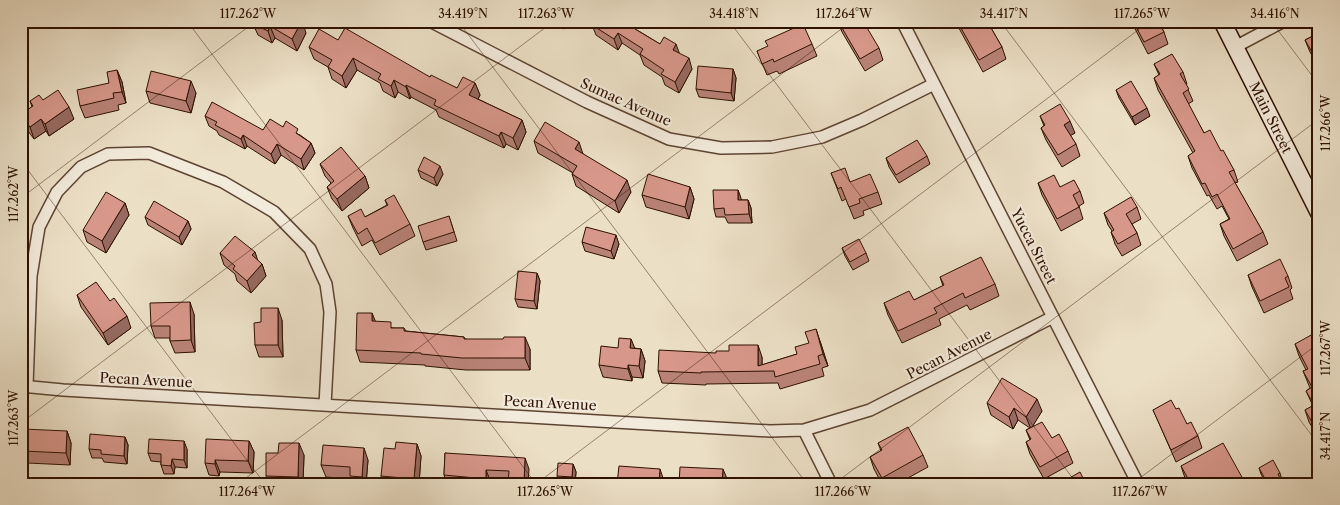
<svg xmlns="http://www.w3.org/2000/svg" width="1340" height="505" font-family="'Libre Caslon Text',serif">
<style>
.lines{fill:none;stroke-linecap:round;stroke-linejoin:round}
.street-casing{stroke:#5d4432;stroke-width:14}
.secondary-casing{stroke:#2e1101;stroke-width:19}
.street{stroke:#f2eada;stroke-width:11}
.secondary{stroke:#f2eada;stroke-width:16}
.wall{fill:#b98277;stroke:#2e1101}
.shaded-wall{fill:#966a61;stroke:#2e1101}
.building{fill:#d7978a;stroke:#2e1101}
.ticks{fill:none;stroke:#2e1101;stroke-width:1;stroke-opacity:0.45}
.labels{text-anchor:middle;stroke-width:4.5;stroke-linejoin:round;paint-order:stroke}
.street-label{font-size:14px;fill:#2e1101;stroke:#f2eada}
.neatline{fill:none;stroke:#2e1101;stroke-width:2}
.ticks-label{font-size:12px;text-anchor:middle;fill:#2e1101}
</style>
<rect width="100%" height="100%" fill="#ebdfc6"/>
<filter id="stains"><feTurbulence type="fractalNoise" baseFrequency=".004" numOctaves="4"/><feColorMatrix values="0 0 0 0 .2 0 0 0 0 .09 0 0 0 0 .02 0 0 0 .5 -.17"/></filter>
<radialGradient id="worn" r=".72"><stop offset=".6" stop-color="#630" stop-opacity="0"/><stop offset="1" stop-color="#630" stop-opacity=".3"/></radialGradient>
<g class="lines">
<g class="street-casing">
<path id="street" d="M430,21L587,102L669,139L721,148L772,147L822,137L862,120L934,84
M902,21L1138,484
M1235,47L1284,21
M21,386L63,390L770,431L804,430L870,410L1053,317
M27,386L31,276L39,227L57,192L81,167L108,154L149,153L223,182L274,212L310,249L326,284L330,312L325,405
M804,430L831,484"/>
</g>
<g class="secondary-casing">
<g id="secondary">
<path id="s1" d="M1222,21L1319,213"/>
</g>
</g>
<use href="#street" class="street"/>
<use href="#secondary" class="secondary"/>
</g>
<path class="wall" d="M549,21H568L564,29Z
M838,21L879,48L883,60L865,71L842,32Z
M955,21H987L1002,47L1006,59L983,72Z
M1131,21H1158L1164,32L1168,44L1148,54Z
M253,24L306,33L297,51L275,38L272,43L258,35Z
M592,25L637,30L660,44L679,53L692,69L679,93L665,85L662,77L644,65L640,55L622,43L618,50L596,35Z
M1319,33V68L1310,52L1305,40Z
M338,40L430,77L457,88L475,83L480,95L478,99L522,120L526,132L518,150L506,144L504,148L439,117L436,110L411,97L410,99L398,92L395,98L383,91L380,83L357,70L346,88L332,79L328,67L314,59L309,47Z
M812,44L817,56L779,74L777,71L767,75L757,51Z
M1154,64L1183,72L1187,84L1186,85L1193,101L1188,104L1204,133L1221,151L1234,170L1238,182L1235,183L1263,232L1268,244L1237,261L1224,236L1220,224L1229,219L1222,206L1217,209L1209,195L1207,196L1192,168L1188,156L1193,153L1158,90L1154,78L1159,75Z
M733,69L736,78L734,101L699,97L696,89Z
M117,70L122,82L126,103L118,105L119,110L85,118L80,106L109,83Z
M1116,90L1150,116L1135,125L1119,98Z
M146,91L196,93L191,113L150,103Z
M43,100L74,119L49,136L46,131L34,139L25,127L21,114L32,107L30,101Z
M205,116L263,130L283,127L300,135L311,143L315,153L304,170L281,155L275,164L247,146L245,149L219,135L217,131L209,126Z
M1040,116L1075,133L1070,135L1076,144L1080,156L1062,167L1046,140L1041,128L1044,126Z
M534,141L583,154L631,192L619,213L576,186L572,174L573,173L538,153Z
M927,156L930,164L899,183L889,167L886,158Z
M320,164L365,176L369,188L342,211L332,199L327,187L331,183L325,176Z
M418,170L443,174L437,186L421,178Z
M831,173L850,182L878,192L882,204L863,211L864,215L854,219L846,199L842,201Z
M1038,183L1060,187L1080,191L1084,203L1079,206L1083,219L1061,231L1042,195Z
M690,187L694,199L689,219L646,207L642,195Z
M738,190L741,200H748L751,208L752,223H728L725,217H716L714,209Z
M385,200L410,224L415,236L380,255L372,240L362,246L353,228L348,216L365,217L387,205Z
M125,203L129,215L106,253L87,242L83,230Z
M1137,207L1141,219L1132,224L1137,233L1141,245L1122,256L1115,244L1111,232L1112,231L1108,225L1104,213Z
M449,216L457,241L426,250L423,242Z
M145,217L188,221L191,229L182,245L148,225Z
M582,242L619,244L614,259L585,251Z
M842,248L866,253L869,261L853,270L845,256Z
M255,252L257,260L262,264L266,276L251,293L237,281L235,274L224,265L220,253Z
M537,273L540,281L537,309L518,307L515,299Z
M1248,275L1288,276L1292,288L1290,290L1293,299L1264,313L1252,287Z
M940,277L995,284L999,296L970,310L967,305L939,319L941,325L902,343L888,315L884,303L914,300L943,286Z
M77,295L110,301L131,328L108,345L81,307Z
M372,313L375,322L393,328H404L406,331L464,337L465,339L530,349V370H466L425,366V365L360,362L356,350Z
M194,314L195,352L175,353L170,341V338H155L151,326Z
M282,320L283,357H259L255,345L261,322Z
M631,339L634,348L641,349L645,361L643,378L632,377V381L603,377L599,365L618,348Z
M820,341L828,366L822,368L824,376L780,389L778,383L706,384V385L662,383L658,371L762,357V365L797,354Z
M1295,344H1319V439L1309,422L1305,410L1313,406L1306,391L1310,388L1303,371L1306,370L1299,356Z
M987,403L1042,411L1031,428L1052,438L1068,451L1073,463L1044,479L1030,454L1026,442L1030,440L1026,430L1030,428L1018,420L1013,429L991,415Z
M1176,409L1187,424L1198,436L1202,448L1176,462L1158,421L1153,410Z
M67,431L71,443L70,465L27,463L23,451Z
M125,437L128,445L127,464L104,462L102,458H92L89,449Z
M249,441L254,452L253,473L220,472L219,476L209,475L205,463Z
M878,443L923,455L928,467L897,484H882L874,469L870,457L881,451Z
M417,444L421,456L419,484H384L381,476L395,449Z
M187,449V468L175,467L174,474H164L161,465V462L151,461L148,453Z
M445,453L529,469L508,481L490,480V484H447L444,475Z
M304,455L303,484H269L266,476Z
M368,460L366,484H353L351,479L326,477L321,465Z
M573,464L576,472L575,483H584L585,484H560L557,476Z
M1181,466L1243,479L1245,484H1188L1185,478Z
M1259,468L1280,473L1282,480H1281L1283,484H1266L1261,474Z"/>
<path class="shaded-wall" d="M21,21H30L32,24L21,33Z
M302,21L306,33L297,51L292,39Z
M561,21H568L564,29Z
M270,26L275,38L272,43L268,31Z
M618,33L622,43L618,50L614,39Z
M676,44L680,55L673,50Z
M353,58L357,70L346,88L342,76Z
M689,58L692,69L679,93L675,82Z
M733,69L736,78L734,101L731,93Z
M117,70L122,82L126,103L122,92Z
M394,80L398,92L395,98L391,86Z
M191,81L196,93L191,113L186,101Z
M475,83L480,95L474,107L469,95Z
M406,85L411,97L410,99L406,87Z
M69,107L74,119L49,136L45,124Z
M1147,108L1150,116L1135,125L1132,117Z
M41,119L46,131L34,139L30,127Z
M522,120L526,132L518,150L513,138Z
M1070,121L1075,133L1068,137L1064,125Z
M501,132L506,144L504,148L499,136Z
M243,135L247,146L245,149L241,139Z
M23,139L28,151V155L21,163V145Z
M579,142L583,154L575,149Z
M311,143L315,153L304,170L301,159Z
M277,144L281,155L275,164L271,154Z
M440,166L443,174L437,186L434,178Z
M365,176L369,188L342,211L337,199Z
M627,180L631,192L619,213L615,201Z
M690,187L694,199L689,219L685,207Z
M738,190L741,198V208L738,200Z
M748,200L751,208L752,223L749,214Z
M125,203L129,215L106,253L102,241Z
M188,221L191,229L182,245L179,237Z
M616,235L619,244L614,259L611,251Z
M255,252L259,264L252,255Z
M262,264L266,276L251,293L247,281Z
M537,273L540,281L537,309L534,301Z
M190,302L194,314L195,352L191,340Z
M278,308L282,320L283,357L278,345Z
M372,313L377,325L372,321Z
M127,316L131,328L108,345L103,333Z
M816,329L820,341L828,366L823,354Z
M525,337L530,349V370L525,358Z
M631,339L636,351L630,348Z
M758,345L762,357V371L758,366Z
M641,349L645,361L643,378L639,366Z
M628,365L632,377V381L628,369Z
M1037,399L1042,411L1031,429L1026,417Z
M1014,408L1018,420L1013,429L1009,417Z
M67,431L71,443L70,465L66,453Z
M125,437L128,445L127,464L124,456Z
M184,441L187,449V468L184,460Z
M249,441L254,452L253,473L248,461Z
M299,443L304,455L303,484H301L298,477Z
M417,444L421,456L419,484H416L414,479Z
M364,448L368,460L366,484H364L362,477Z
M525,458L529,469L528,484H524Z
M172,459L175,467L174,474L171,466Z
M215,460L220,472L219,476L215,464Z
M573,464L576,472L575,484L572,477Z
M660,469L664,481V484H659Z
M723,469L728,481L727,484H722Z
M486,470L490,480V484H488L486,479Z"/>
<path class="building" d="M255,21H302L292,39L270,26L268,31L253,24Z
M594,21H627L636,27L635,29L660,44L664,37L676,44L673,50L689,58L675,82L661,74L664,70L640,54L643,49L618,33L614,39L592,25Z
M838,21H863L879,48L860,59Z
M957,21H987L1002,47L979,60Z
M1133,21H1158L1164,32L1144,42Z
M803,24L812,44L774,62L773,59L762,64L757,51L768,46L765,41Z
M345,28L430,77L431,75L457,88L463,77L475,83L469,95L522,120L513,138L501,132L499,136L434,105L436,100L406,85V87L394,80L391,86L378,79L381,74L353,58L342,76L328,67L332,60L309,47L319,29L338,40Z
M1319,33V64L1305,40Z
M1172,54L1183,72L1180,74L1189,89L1183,93L1204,133L1210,130L1221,151L1223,150L1234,170L1229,172L1263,232L1233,249L1220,224L1230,219L1217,194L1212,197L1205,183L1202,184L1188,156L1195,151L1154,78L1160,74L1154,64Z
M698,66L733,69L731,93L696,89Z
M117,70L122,92L113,93L114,98L80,106L77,90L109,83L107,72Z
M151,71L191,81L186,101L146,91Z
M1131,81L1147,108L1132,117L1116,90Z
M58,90L69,107L45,124L41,119L30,127L21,116V114L33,106L30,101L39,95L43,100Z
M212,102L263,130L270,119L283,127L286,121L298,129L296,133L311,143L301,159L277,144L271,154L243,135L241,139L215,125L217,122L205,116Z
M1060,104L1070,121L1064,125L1076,144L1058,155L1041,128L1045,125L1040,116Z
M545,122L579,142L575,149L627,180L615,201L572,174L577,166L534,141Z
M21,137L23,139V143L21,145Z
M917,140L927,156L896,175L886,158Z
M341,147L365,176L337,199L327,187L334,181L320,164Z
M424,157L440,166L434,178L418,170Z
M845,168L850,182L870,174L878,192L859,199L860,203L849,207L841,187L838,189L831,173Z
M648,174L690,187L685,207L642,195Z
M1054,175L1060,187L1074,180L1080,191L1073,195L1079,207L1057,219L1038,183Z
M713,190H738V200H748L749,214L725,215L724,208L714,209Z
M106,192L125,203L102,241L83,230Z
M394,195L410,224L375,243L367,228L358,234L348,216L361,209L365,217L388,205L385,200Z
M1131,197L1137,207L1126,214L1137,233L1118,244L1111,232L1114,230L1104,213Z
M154,201L188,221L179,237L145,217Z
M449,216L454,232L423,242L418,226Z
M586,227L616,235L611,251L582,242Z
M235,236L255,252L252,255L262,264L247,281L233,269L235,266L220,253Z
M859,239L866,253L850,262L842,248Z
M981,257L995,284L965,298L963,293L934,308L937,313L898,331L884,303L909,291L914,300L944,285L940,277Z
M1280,259L1288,276L1285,278L1289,287L1260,301L1248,275Z
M518,271L537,273L534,301L515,299Z
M96,282L110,301L114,298L127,316L103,333L77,295Z
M190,302L191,340L170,341V326H151L150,303Z
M261,308H278V345H255L254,323L261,322Z
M357,313H372V321L391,322V328H404V331L464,337V339H503L504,337H525V358H462L421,354V353L356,350Z
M816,329L823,354L818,356L820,364L775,377L774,371L701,372V373L658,371L659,350L716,353V351H729V345H758V366L797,354L795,347L809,343L805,332Z
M1313,334L1319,344V430L1317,431L1305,410L1314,405L1306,391L1312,387L1303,371L1308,369L1295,344Z
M619,338L631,339L630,348L641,349L639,366L628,365V369L599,365L601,346L618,348Z
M1002,378L1037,399L1026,417L1014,408L1009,417L987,403Z
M1171,400L1176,409L1179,408L1187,424L1191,422L1198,436L1171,450L1153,410Z
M1042,422L1052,438L1059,434L1068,451L1040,467L1026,442L1031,439L1026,430Z
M908,427L923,455L882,478L870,457L882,450L878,443Z
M23,429L67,431L66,453L23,451Z
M90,434L125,437L124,456L101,454V450L89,449Z
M149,439L184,441V460L172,459L171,466L161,465V454L148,453Z
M206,439L249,441L248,461L215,460V464L205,463Z
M396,442L417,444L414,479L381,476L384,448L395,449Z
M279,443H299L298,477L266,476V453H278Z
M1223,443L1243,479L1235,484H1191L1181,466Z
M323,445L364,448L362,477L350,476V467L321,465Z
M445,453L525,458L524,484H508L509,471L486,470V479L444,475Z
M1273,460L1280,473L1278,474L1283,484H1268L1259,468Z
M558,463L573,464L572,477L557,476Z
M619,466L660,469L659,484H617Z
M680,467L723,469L722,484H679Z
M1080,472L1086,484H1059Z
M568,483H584V484H568Z"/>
<path class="ticks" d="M187,21L536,484M458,21L807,484M729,21L1077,484M1000,21L1319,445M1271,21L1319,85M21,161L265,484M21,198L256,21M21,423L554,21M238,484L852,21M536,484L1150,21M834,484L1319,119M1132,484L1319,343"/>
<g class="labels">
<g class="street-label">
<text transform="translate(626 102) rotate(24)" y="5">Sumac Avenue</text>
<text dy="5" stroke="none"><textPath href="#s1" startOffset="108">Main Street</textPath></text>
<text transform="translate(1034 246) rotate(63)" y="5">Yucca Street</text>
<text transform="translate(949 354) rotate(-27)" y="5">Pecan Avenue</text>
<text transform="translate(146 380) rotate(3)" y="5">Pecan Avenue</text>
<text transform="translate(550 403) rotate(3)" y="5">Pecan Avenue</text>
</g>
</g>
<rect width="1340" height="505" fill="none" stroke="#ebdfc6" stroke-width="55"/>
<rect x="28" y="28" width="1284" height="450" class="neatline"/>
<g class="ticks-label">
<text x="248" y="18">117.262°W</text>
<text x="463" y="18">34.419°N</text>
<text x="546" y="18">117.263°W</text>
<text x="734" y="18">34.418°N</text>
<text x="844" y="18">117.264°W</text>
<text x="1004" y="18">34.417°N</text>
<text x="1142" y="18">117.265°W</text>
<text x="1275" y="18">34.416°N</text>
<text transform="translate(1326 123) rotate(-90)" y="4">117.266°W</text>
<text transform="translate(14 194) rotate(-90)" y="4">117.262°W</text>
<text transform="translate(1326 348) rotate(-90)" y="4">117.267°W</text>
<text transform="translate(14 418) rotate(-90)" y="4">117.263°W</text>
<text transform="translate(1326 436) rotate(-90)" y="4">34.417°N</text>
<text x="247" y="496">117.264°W</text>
<text x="545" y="496">117.265°W</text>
<text x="843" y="496">117.266°W</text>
<text x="1140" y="496">117.267°W</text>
</g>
<rect width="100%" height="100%" filter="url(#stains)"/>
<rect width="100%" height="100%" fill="url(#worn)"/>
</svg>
